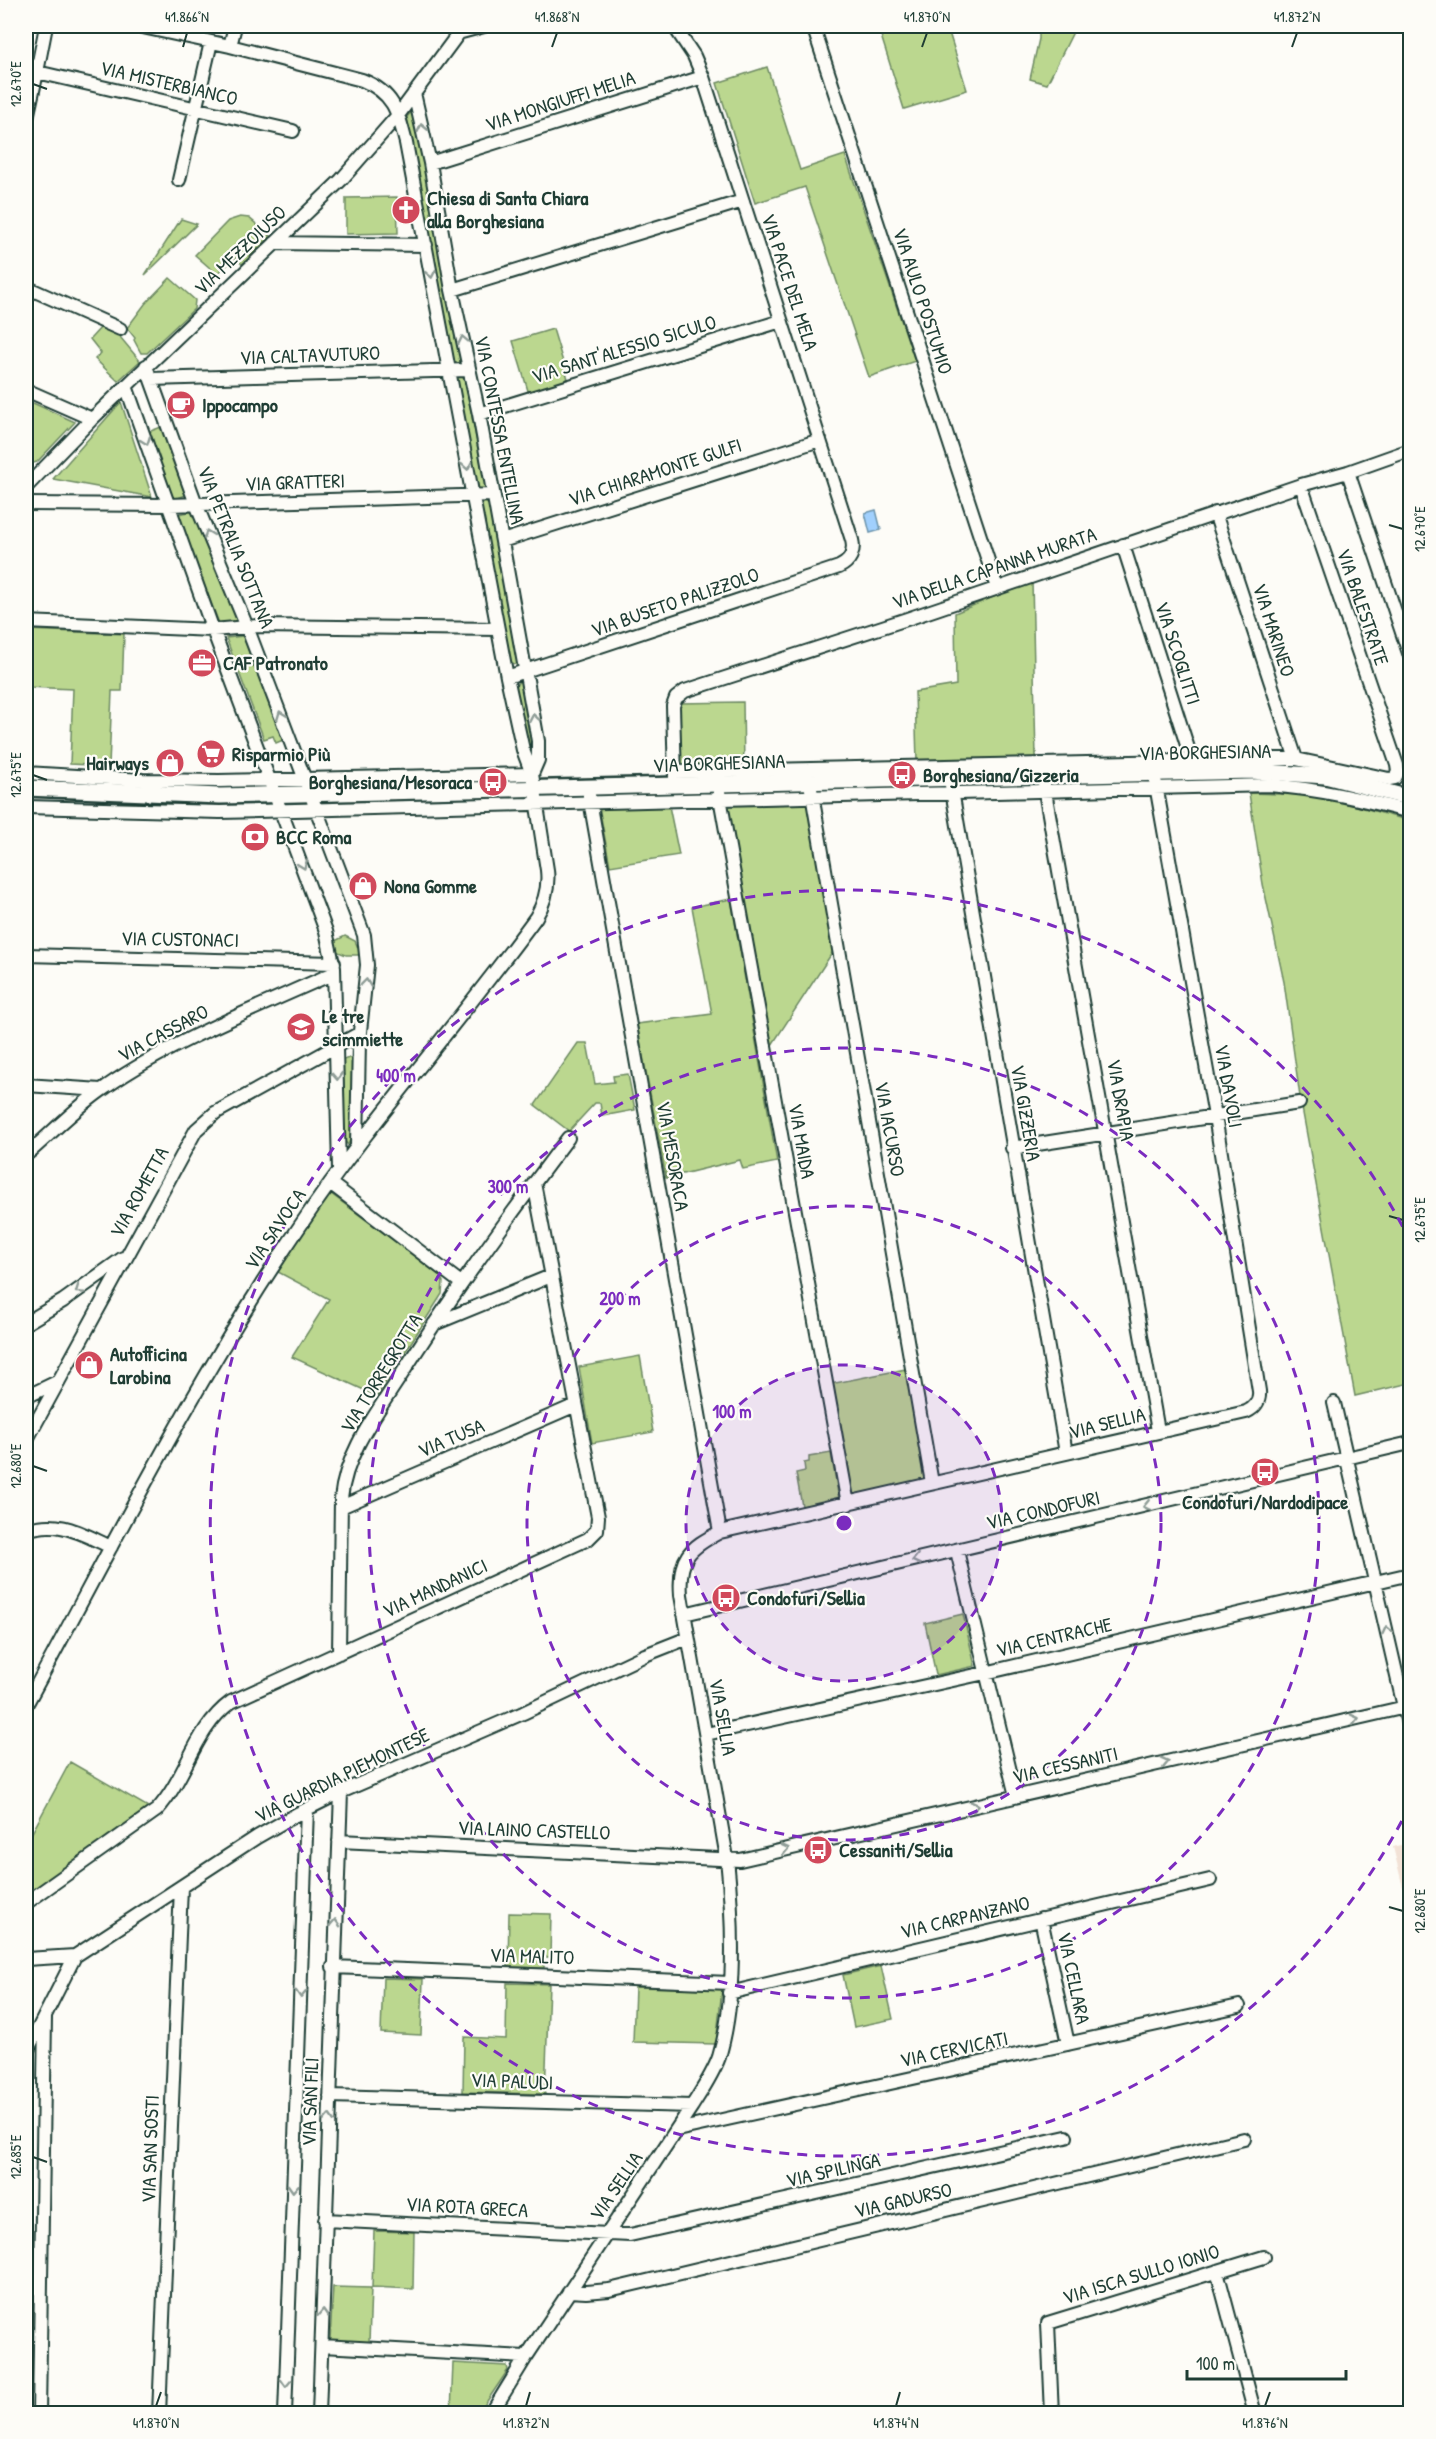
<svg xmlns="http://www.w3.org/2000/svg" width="1436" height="2439" font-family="'Patrick Hand',sans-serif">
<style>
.built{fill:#f2e2d6}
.green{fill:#bbd78f;stroke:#6d8a62;stroke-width:1.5}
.water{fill:#a1d0fd;stroke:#6d95ad;stroke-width:1.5}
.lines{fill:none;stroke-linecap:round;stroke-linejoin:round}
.minor-casing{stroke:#1f3d34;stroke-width:16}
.tertiary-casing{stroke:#1f3d34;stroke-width:20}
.minor{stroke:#fdfcf7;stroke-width:12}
.tertiary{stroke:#fdfcf7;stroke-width:15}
.oneway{stroke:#8e9c96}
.ticks{fill:none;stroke:#1f3d34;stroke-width:2}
.ring{fill:none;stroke:#7b2cbf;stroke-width:3;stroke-dasharray:10 8}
.labels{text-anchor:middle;stroke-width:4.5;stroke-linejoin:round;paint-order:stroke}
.street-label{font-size:20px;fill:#1f3d34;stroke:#fdfcf7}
.poi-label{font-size:20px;font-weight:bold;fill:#1f3d34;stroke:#fdfcf7;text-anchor:start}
.centre{fill:#7b2cbf;stroke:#fdfcf7;stroke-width:3}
.ring-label{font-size:18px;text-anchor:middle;font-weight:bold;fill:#7b2cbf;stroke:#fdfcf7;stroke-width:4.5;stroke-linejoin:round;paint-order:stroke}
.neatline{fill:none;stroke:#1f3d34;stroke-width:2}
.ticks-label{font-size:15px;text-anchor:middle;fill:#1f3d34}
</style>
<rect width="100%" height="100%" fill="#fdfcf7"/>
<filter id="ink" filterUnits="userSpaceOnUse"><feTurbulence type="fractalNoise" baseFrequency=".0167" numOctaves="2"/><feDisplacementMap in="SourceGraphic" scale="12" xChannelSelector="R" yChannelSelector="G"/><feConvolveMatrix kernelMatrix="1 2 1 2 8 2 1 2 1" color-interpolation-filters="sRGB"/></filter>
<g filter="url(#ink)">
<path class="built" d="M1410,1843V1916L1393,1847Z"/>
<path class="green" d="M878,26H947L967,90L904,109Z
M1039,26H1076L1047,84L1030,79L1039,39Z
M767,67L800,170L845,155L915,361L869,377L805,187L755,203L717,83Z
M411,112H415L461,358L459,365L452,362L407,117Z
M397,197L398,233L346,234V198Z
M240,217L249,218L271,236L242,264L235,258L217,274L195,255L228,221Z
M181,219L197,224L145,275Z
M170,278L195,300L194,309L147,353H141L134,340L135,338L127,328L145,304Z
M102,326L116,332L140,361L118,381L95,359L101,353L90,339Z
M553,329L569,382L529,394L513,341Z
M461,376L465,380L485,485V491L481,493L477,489L456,379Z
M121,402L152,497L53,479Z
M33,403L75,422L37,462L26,465V408Z
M164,426L188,494L173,500L148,432Z
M485,502L490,506L518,663L516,665L510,661L480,506Z
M196,511L241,624L220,626L177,514Z
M1032,581L1036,758L917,762L915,692L956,685L955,613Z
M26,630L124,634L122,691H112L109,766L70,764L73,689L26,687Z
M243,636L283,740L276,743L273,736L264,739L226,638Z
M519,681L522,682L537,753L530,759L515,687Z
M743,702L744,766L680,767L679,703Z
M1249,793L1305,795L1346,803L1410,821V1383L1355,1396L1300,1097L1284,982L1263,884Z
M725,803L807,804L834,950L770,1048Z
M669,806L679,855L610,866L599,807Z
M731,899L777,1162L743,1169L740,1160L666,1178L637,1024L712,1014L692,907Z
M345,936L355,941L361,955H346L336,951L333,942Z
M578,1043H587L595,1084L614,1082L613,1076L628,1074L635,1110L602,1116L600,1103H595L569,1131L535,1105Z
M349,1058H353L352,1135L348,1145L344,1140L343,1060Z
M331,1194L439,1274L443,1282L442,1294L377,1396L292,1357L329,1299L278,1272L325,1198Z
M640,1356L653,1432L592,1443L579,1367Z
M906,1369L928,1480L852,1495L830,1384Z
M831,1453L839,1499L802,1506L796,1473L805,1471L804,1463L809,1462V1457Z
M963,1614L975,1666L936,1675L925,1623Z
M70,1762L150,1808L26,1895V1844Z
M509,1913L551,1914L550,1957H544V1968L508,1967Z
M881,1966L893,2019L854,2027L843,1975Z
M383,1978L423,1979L421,2035L381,2033Z
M507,1983L549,1984L545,2094L463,2092L464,2037L506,2039Z
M635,1987L722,1989L716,2044L633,2042Z
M374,2231L414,2232L413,2289L372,2287Z
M333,2287L371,2288L369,2342L330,2340Z
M453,2363L507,2366L508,2370L479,2413H451Z"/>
<path class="water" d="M876,510L881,530L870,533L865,513Z"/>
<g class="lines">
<g class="minor-casing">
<path id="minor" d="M46,26L37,72L293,131
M813,26L997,588
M458,33L484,26
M230,46L235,26
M414,93L430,163L452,290L479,414L538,741V760L532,774
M26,123L37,72
M430,163L703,77
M179,180L211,42
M275,243L426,245
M26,287L120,329
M452,290L743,201
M146,366L196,504L247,627L364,935L367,965L359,1041L357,1146
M151,379L469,370
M126,386L213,630L326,931L334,968L339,1169
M26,390L92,419
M479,414L781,321
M1348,472L1410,656
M26,487L92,419L341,180L399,114L464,26
M26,504L169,505L493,495
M1215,513L1296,759
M502,541L820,440
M1123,545L1194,767
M26,622L213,630L258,626L498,629
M507,677L839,567C850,562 855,552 852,540L703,77L694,56L674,26
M675,772L1264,759H1296L1389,779L1395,778L1398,772L1397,765L1301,485
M26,773L143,780L219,781L532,774
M675,778L673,706L676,698L685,691L907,619L1301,485L1348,472L1410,450
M951,785L1066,1453
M1044,786L1158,1431
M811,789L932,1483
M719,792L848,1504
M589,795L720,1532
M26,807L220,812L1269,785C1319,789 1362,799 1410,812
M26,955L334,963
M26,1085L101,1090
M1012,1148L1299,1103
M26,1155C52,1133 77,1106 106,1087C174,1040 259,1007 334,973
M330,1183L461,1283
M26,1323L63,1301L123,1258
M434,1324L551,1276
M26,1397L57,1382
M1334,1403L1410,1733
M26,1441L196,1130L215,1113L360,1033
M341,1507L576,1405
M26,1530C60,1519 80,1533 111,1547
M957,1551L1016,1796
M684,1614L1410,1443
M339,1653L341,1499C345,1454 376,1414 400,1377C452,1294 509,1216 568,1138
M26,1705C113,1545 195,1380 298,1229C371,1120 459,1023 536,917C545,902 549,887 547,870L532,774L523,750L507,677L406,143C398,112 394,93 362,80L230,46L138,26
M706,1734L985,1673L1410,1574
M339,1841L740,1860L1410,1706
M26,1903L157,1810C187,1777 194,1729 231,1702L588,1539L597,1530L598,1517L534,1183
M1041,1919L1068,2044
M26,1959L75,1956L257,1837L299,1813L341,1792L523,1713L645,1655L688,1638
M333,1967L730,1983
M729,1993L1210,1880
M26,2053L75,1956
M330,2096L692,2106
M677,2130L1239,2006
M325,2220L630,2235L1066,2137
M1217,2271L1255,2414
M569,2291L586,2292L609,2290L1244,2139
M322,2346L526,2357
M39,2414L45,2017
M159,2414L181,1887
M285,2414L307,1809
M319,2414L341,1792
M491,2414L526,2357L692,2106C702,2090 713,2074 719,2057C737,1998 733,1918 727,1858L681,1595C678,1558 689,1548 720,1532L1246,1412C1255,1408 1260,1401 1259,1391L1215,1116L1154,774
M1052,2414L1048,2323L1264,2257"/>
</g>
<g class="tertiary-casing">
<path id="tertiary" d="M26,788L220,796L1251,771L1325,776L1410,798"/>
</g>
<use href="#minor" class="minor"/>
<use href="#tertiary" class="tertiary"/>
</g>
<defs><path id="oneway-chevron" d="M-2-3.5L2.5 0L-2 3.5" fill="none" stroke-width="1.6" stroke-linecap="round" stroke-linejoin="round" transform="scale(1.5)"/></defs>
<g class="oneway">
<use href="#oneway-chevron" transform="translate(422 128) rotate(-103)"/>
<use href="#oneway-chevron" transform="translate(431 274) rotate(79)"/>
<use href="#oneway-chevron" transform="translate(463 340) rotate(-102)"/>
<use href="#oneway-chevron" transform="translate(146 441) rotate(70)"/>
<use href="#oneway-chevron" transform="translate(467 466) rotate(80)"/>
<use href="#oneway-chevron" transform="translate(208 534) rotate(-111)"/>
<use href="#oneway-chevron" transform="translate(281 715) rotate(-111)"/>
<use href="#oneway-chevron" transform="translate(534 718) rotate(-100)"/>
<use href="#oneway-chevron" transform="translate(303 865) rotate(70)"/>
<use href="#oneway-chevron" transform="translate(366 983) rotate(-83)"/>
<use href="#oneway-chevron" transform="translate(337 1076) rotate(87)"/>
<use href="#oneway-chevron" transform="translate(79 1290) rotate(145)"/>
<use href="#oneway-chevron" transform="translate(1147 1506) rotate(167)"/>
<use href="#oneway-chevron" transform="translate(916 1560) rotate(167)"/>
<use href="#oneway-chevron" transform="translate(1387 1630) rotate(-103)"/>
<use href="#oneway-chevron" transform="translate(1355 1719) rotate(-13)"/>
<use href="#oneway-chevron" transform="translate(1165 1762) rotate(-13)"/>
<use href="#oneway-chevron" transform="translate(975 1806) rotate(-13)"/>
<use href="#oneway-chevron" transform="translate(785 1849) rotate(-13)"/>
<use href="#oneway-chevron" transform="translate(335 1923) rotate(-87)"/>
<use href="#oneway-chevron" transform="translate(301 1994) rotate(92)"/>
<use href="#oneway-chevron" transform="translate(329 2118) rotate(-88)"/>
<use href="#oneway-chevron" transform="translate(293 2188) rotate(92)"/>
<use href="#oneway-chevron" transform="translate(323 2313) rotate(-88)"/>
<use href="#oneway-chevron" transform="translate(286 2383) rotate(92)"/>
</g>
</g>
<path class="ticks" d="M183,47L187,33M552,47L557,33M922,47L927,33M1292,47L1297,33M33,84L47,89M1389,525L1403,529M33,775L47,780M1389,1216L1403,1220M33,1466L47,1471M1389,1907L1403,1911M33,2157L47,2162M156,2406L161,2392M526,2406L530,2392M896,2406L900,2392M1265,2406L1270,2392"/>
<circle cx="844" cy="1523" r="158" fill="#7b2cbf" fill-opacity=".12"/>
<g class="ring">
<circle cx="844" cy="1523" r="158"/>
<circle cx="844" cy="1523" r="317"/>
<circle cx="844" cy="1523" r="475"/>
<path d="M1410 1805A633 633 0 1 1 1410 1241"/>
</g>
<defs>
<g id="church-disc" transform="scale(1.5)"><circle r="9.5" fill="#d1495b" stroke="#fdfcf7"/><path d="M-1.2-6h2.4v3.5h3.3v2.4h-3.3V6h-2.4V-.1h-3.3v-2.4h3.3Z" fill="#fff"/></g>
<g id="cafe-disc" transform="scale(1.5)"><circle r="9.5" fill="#d1495b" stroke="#fdfcf7"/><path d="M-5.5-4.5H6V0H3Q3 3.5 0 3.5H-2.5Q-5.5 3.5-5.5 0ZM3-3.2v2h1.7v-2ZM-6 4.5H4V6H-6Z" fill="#fff"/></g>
<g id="office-disc" transform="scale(1.5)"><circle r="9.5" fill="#d1495b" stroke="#fdfcf7"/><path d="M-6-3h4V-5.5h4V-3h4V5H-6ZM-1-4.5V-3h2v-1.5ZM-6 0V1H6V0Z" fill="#fff"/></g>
<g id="supermarket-disc" transform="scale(1.5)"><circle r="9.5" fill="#d1495b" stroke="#fdfcf7"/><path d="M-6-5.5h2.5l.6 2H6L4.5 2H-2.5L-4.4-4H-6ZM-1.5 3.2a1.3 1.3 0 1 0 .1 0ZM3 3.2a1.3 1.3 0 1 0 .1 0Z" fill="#fff"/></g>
<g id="shop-disc" transform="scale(1.5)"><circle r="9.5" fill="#d1495b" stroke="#fdfcf7"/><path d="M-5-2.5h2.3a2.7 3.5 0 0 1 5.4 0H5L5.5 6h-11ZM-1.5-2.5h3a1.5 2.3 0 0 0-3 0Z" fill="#fff"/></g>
<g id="bus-disc" transform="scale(1.5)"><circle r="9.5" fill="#d1495b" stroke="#fdfcf7"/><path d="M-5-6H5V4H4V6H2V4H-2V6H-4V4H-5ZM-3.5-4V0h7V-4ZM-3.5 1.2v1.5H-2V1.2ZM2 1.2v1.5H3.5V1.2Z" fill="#fff"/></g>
<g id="bank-disc" transform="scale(1.5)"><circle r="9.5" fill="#d1495b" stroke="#fdfcf7"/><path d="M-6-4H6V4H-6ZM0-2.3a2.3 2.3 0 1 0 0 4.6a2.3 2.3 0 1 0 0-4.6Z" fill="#fff"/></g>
<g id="school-disc" transform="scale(1.5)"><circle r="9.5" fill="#d1495b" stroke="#fdfcf7"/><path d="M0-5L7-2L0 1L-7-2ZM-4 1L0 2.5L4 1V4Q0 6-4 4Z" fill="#fff"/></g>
</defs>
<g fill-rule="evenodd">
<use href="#church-disc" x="406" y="210"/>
<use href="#cafe-disc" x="181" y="405"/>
<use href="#office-disc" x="202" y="663"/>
<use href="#supermarket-disc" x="211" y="754"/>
<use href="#shop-disc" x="170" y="763"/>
<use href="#bus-disc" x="902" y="775"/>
<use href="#bus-disc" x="493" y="782"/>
<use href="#bank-disc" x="255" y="837"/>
<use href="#shop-disc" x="363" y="886"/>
<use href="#school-disc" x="301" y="1027"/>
<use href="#shop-disc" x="89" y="1365"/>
<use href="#bus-disc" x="1265" y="1472"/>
<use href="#bus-disc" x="726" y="1598"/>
<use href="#bus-disc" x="818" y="1850"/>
</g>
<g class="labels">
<g class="street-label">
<text transform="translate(169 83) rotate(13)" y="7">VIA MISTERBIANCO</text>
<text transform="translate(560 101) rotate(-18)" y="7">VIA MONGIUFFI MELIA</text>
<text transform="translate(240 250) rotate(-44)" y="7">VIA MEZZOIUSO</text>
<text transform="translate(790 282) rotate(72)" y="7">VIA PACE DEL MELA</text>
<text transform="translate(923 301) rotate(72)" y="7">VIA AULO POSTUMIO</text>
<text transform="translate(624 349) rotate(-17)" y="7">VIA SANT'ALESSIO SICULO</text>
<text transform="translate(310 355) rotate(-2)" y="7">VIA CALTAVUTURO</text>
<text transform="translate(500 430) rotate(79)" y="7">VIA CONTESSA ENTELLINA</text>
<text transform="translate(655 472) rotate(-18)" y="7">VIA CHIARAMONTE GULFI</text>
<text transform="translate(295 482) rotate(-2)" y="7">VIA GRATTERI</text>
<text transform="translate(236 547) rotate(68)" y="7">VIA PETRALIA SOTTANA</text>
<text transform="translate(994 568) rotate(-19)" y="7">VIA DELLA CAPANNA MURATA</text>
<text transform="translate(675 602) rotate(-19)" y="7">VIA BUSETO PALIZZOLO</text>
<text transform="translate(1363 607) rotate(71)" y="7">VIA BALESTRATE</text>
<text transform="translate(1274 630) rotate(72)" y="7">VIA MARINEO</text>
<text transform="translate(1178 653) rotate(72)" y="7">VIA SCOGLITTI</text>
<text transform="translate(1205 752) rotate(-1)" y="7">VIA BORGHESIANA</text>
<text transform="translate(719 763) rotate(-2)" y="7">VIA BORGHESIANA</text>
<text transform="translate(180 939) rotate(1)" y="7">VIA CUSTONACI</text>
<text transform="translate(163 1033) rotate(-28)" y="7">VIA CASSARO</text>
<text transform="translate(1229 1086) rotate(80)" y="7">VIA DAVOLI</text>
<text transform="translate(1121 1100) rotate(80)" y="7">VIA DRAPIA</text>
<text transform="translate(1026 1113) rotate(80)" y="7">VIA GIZZERIA</text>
<text transform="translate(890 1129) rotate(80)" y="7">VIA IACURSO</text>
<text transform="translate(802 1141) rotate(80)" y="7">VIA MAIDA</text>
<text transform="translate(673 1156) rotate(80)" y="7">VIA MESORACA</text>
<text transform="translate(139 1192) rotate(-61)" y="7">VIA ROMETTA</text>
<text transform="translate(275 1229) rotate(-56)" y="7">VIA SAVOCA</text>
<text transform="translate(381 1373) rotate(-58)" y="7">VIA TORREGROTTA</text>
<text transform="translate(1107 1423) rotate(-14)" y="7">VIA SELLIA</text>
<text transform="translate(451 1438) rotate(-23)" y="7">VIA TUSA</text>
<text transform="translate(1043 1510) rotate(-13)" y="7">VIA CONDOFURI</text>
<text transform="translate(435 1588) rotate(-25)" y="7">VIA MANDANICI</text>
<text transform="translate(1054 1637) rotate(-13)" y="7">VIA CENTRACHE</text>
<text transform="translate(723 1717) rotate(80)" y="7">VIA SELLIA</text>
<text transform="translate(1065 1765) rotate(-13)" y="7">VIA CESSANITI</text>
<text transform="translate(342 1775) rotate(-26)" y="7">VIA GUARDIA PIEMONTESE</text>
<text transform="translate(534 1830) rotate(2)" y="7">VIA LAINO CASTELLO</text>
<text transform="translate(965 1917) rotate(-13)" y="7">VIA CARPANZANO</text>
<text transform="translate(532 1956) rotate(2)" y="7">VIA MALITO</text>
<text transform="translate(1074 1978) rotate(78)" y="7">VIA CELLARA</text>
<text transform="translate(954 2049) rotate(-12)" y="7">VIA CERVICATI</text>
<text transform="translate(512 2081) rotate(2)" y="7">VIA PALUDI</text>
<text transform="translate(310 2102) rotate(-88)" y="7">VIA SAN FILI</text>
<text transform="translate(150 2149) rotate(-88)" y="7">VIA SAN SOSTI</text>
<text transform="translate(833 2170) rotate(-13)" y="7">VIA SPILINGA</text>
<text transform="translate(616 2186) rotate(-56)" y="7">VIA SELLIA</text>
<text transform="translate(903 2200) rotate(-13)" y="7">VIA GADURSO</text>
<text transform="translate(467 2207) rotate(3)" y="7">VIA ROTA GRECA</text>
<text transform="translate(1141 2274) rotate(-17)" y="7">VIA ISCA SULLO IONIO</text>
</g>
<g class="poi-label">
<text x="427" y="205">Chiesa di Santa Chiara<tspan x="427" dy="23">alla Borghesiana</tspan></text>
<text x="202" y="412">Ippocampo</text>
<text x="223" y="670">CAF Patronato</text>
<text x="232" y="761">Risparmio Più</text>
<text x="149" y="770" text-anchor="end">Hairways</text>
<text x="923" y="782">Borghesiana/Gizzeria</text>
<text x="472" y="789" text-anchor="end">Borghesiana/Mesoraca</text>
<text x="276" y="844">BCC Roma</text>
<text x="384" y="893">Nona Gomme</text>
<text x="322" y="1023">Le tre<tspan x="322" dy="23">scimmiette</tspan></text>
<text x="110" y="1361">Autofficina<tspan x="110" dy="23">Larobina</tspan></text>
<text x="1265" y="1509" text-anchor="middle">Condofuri/Nardodipace</text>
<text x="747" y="1605">Condofuri/Sellia</text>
<text x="839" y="1857">Cessaniti/Sellia</text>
</g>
</g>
<circle cx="844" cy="1523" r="9" class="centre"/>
<g class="ring-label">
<text x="396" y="1082">400 m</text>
<text x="508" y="1193">300 m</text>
<text x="620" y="1305">200 m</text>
<text x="732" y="1418">100 m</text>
</g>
<rect width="1436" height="2439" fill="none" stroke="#fdfcf7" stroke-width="66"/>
<path d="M1187 2370v9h159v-9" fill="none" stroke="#1f3d34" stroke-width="3"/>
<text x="1196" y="2370" font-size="18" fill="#1f3d34" stroke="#fdfcf7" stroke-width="4.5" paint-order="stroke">100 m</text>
<rect x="33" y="33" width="1370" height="2373" class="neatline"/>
<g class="ticks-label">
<text x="187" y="22">41.866°N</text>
<text x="557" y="22">41.868°N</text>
<text x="927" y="22">41.870°N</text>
<text x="1297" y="22">41.872°N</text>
<text transform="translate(16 84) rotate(-90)" y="5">12.670°E</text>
<text transform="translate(1420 529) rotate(-90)" y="5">12.670°E</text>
<text transform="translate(16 775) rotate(-90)" y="5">12.675°E</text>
<text transform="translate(1420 1220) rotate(-90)" y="5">12.675°E</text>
<text transform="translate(16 1466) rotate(-90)" y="5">12.680°E</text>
<text transform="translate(1420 1911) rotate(-90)" y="5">12.680°E</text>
<text transform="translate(16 2157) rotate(-90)" y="5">12.685°E</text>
<text x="156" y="2428">41.870°N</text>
<text x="526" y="2428">41.872°N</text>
<text x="896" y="2428">41.874°N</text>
<text x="1265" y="2428">41.876°N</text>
</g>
</svg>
